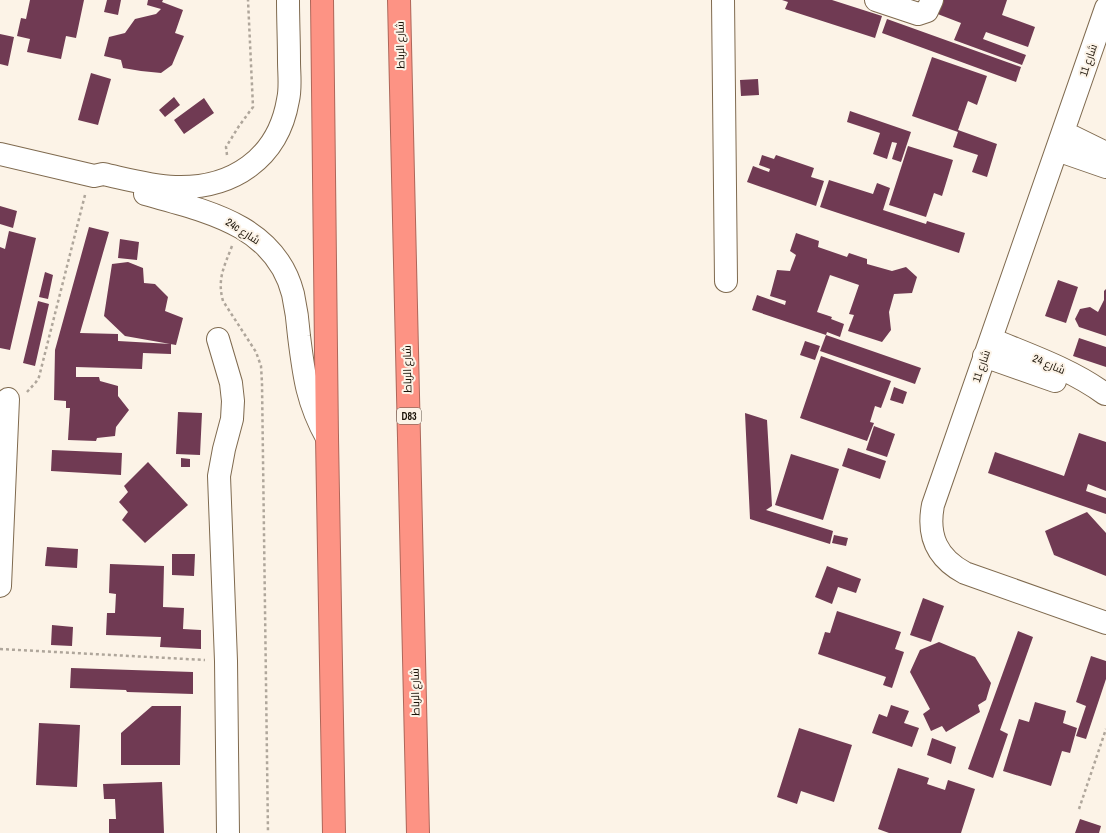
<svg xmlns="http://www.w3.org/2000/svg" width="1106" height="833" font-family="'Archivo Narrow',Cairo,sans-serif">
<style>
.building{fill:#703a53}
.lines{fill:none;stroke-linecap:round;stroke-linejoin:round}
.minor-casing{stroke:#7f6a4f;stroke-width:24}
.highway-casing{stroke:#ae6659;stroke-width:24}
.path{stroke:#afa69b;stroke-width:2.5;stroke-dasharray:3 3;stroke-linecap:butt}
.minor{stroke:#fff;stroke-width:22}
.highway{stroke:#fd9384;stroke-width:22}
.labels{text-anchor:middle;stroke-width:4;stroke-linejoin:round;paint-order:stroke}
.shield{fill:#fcf3e7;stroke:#5e564b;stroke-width:1}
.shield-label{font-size:10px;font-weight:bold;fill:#1b1308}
.street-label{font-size:11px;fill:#1b1308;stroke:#fcf3e7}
</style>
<rect width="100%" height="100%" fill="#fcf3e7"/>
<path class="building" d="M30,0H84L76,38L66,36L61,59L27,52L30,39L17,36L21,18L26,19Z
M107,0H121L118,15L104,12Z
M148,0H163L162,2L183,10L175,33L184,36L172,65L161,73L141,71L123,68L121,60L104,56L109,37L125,33L135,19L156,14L161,9L147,5Z
M782,0H832L882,16L875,38L785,9L788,2Z
M940,0H1007L1002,15L1035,27L1028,47L986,32L983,39L1026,55L1022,65L954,40L961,23L935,13Z
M887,19L1021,67L1016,82L882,33Z
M0,34L14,37L8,66L0,64Z
M932,57L987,76L977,105L968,101L958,130L997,144L987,177L972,172L978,155L953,147L958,132L912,116Z
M91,73L111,79L98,125L78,120Z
M758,79L759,95L741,96L740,80Z
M174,97L180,105L165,117L159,110Z
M204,98L214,113L184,134L174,120Z
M850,111L911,132L901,162L892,159L897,143L892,142L887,159L873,154L880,133L847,122Z
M908,146L953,160L942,196L934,193L926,217L889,205Z
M762,155L774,159L776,155L814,168L811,177L824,181L816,206L747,182L753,166L769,172L770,169L759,165Z
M829,180L873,194L877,183L890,188L883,210L926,224L927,221L965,233L959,253L820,207Z
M0,206L17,211L13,228L0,224Z
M89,227L109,232L80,333L118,334V341L171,344V354L143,353L142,369L76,367V377H99L100,381L118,386V396L129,410L116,427L115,436L97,438L96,441L68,440L70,408H66V401L54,400L55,350Z
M9,231L36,238L10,350L0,348V247L5,249Z
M796,233L819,241L818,247L847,257L849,253L867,259V264L892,271L906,267L917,277L912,293L894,294L889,312L891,330L882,342L848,331L854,315L849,314L859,285L830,275L817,312L832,317L831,319L844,324L840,337L827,332L826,335L752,310L757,295L785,305L786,301L770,296L777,270L790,271L796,255L790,251Z
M120,239L139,242L137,260L118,258Z
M128,262L143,268L144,283L155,284L168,297L165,311L183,318L176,345L125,336L104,316L112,264Z
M45,272L53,275L48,299L39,297Z
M1058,280L1078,287L1066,323L1045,316Z
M1106,289V336L1079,327L1075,319L1080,309L1090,307L1098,312L1104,300V291Z
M38,301L49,304L35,366L23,363Z
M826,335L921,368L915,384L820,351Z
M1079,338L1106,347V367L1073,356Z
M805,341L820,346L815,360L800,355Z
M821,356L891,381L881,408L875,406L870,422L874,423L867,441L800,418Z
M894,387L907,392L903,404L890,400Z
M178,412L202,413L200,455L176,454Z
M745,413L767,420L772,506L766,510L833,531L830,544L750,519Z
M874,426L895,434L887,457L866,450Z
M1079,433L1106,442V491L1088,484L1086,491L1106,498V514L988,473L995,452L1064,476Z
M848,448L886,461L880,479L842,466Z
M52,450L122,453L121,475L51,471Z
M791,454L839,469L823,520L775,505Z
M181,458L190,459V467H181Z
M148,462L188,505L145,543L122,520L128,512L119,502L128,492L124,486Z
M1087,512L1106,533V576L1054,555L1045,531Z
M834,535L848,538L846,546L832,543Z
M47,547L78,549L77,568L45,566Z
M172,554H195L194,576L172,575Z
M110,564L164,566L163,607L184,608L183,629L201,630V649L160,647L161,637L106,635L107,613H115L116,594L109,593Z
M827,566L861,579L856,593L838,587L832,604L815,597Z
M923,598L944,606L931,642L910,635Z
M837,611L901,632L895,649L904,652L892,688L883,685L886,677L818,654L825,632L830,633Z
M52,625L73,627L72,646L51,645Z
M1018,631L1033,637L1000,730L1008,734L993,778L968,769Z
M939,642L975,657L991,683L986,700L978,705L980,712L946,732L942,726L931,731L923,714L930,709L910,672L920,650Z
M1091,656L1106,661V679L1086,739L1076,736L1086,706L1076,702Z
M71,668L193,672V694L127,692L126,690L70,688Z
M1035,702L1066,711L1063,723L1077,728L1070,753L1062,751L1051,786L1003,771L1019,719L1029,722Z
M891,705L909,711L904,723L919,728L912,747L872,733L879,714L887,717Z
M152,706H181L180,765H121V733Z
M39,723L80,725L77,787L36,785Z
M799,728L852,745L834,802L801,791L797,804L777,797Z
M932,738L956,747L951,764L927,755Z
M898,768L929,778L927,784L945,790L948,780L975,789L961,833H889L878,829Z
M162,782L164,833H109V819H116L115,799H104L103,784Z
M1080,819L1101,826L1099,833H1075Z"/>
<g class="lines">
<g class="minor-casing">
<path id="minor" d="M723,0L726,281
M876,0L918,14L927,11L932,0
M1106,8L933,505C927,536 937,558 965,573L1106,623
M1063,132L1106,153
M1057,150L1106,167
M0,154L94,176L103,174C126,179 151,186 175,187C232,189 278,159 288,100C291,88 289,74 289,61C289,41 288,20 288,0
M145,194C205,211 275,224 293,294C296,308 298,322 299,336C304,376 307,402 327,438
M218,339L231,383L233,401L232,419L224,449L219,476L226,661L228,833
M991,339C1029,355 1071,369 1105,394
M984,356L1055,381
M0,586L8,399"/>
</g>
<g class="highway-casing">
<path id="highway" d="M322,0L327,438L334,833
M399,0L418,833"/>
</g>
<path class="path" d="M227,155L226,147L239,126L253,107L248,0
M232,246C224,267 217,279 223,301L256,352L261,366L262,383L268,833
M27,392L36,382L39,377L85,195
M0,649L205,660
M1079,809L1106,729"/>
<use href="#minor" class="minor"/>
<use href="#highway" class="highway"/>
</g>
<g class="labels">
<rect class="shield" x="397" y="408" width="24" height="16" rx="3"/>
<g class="shield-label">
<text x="409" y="420">D83</text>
</g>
<g class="street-label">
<text transform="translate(400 45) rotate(-91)" y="4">شارع الرباط</text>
<text transform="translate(1088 60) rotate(-71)" y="4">شارع 11</text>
<text transform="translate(243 231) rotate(33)" y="4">24c شارع</text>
<text transform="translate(1049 364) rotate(23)" y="4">شارع 24</text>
<text transform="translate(981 366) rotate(-71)" y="4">شارع 11</text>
<text transform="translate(407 369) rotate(-91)" y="4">شارع الرباط</text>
<text transform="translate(415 692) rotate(-91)" y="4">شارع الرباط</text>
</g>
</g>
</svg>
